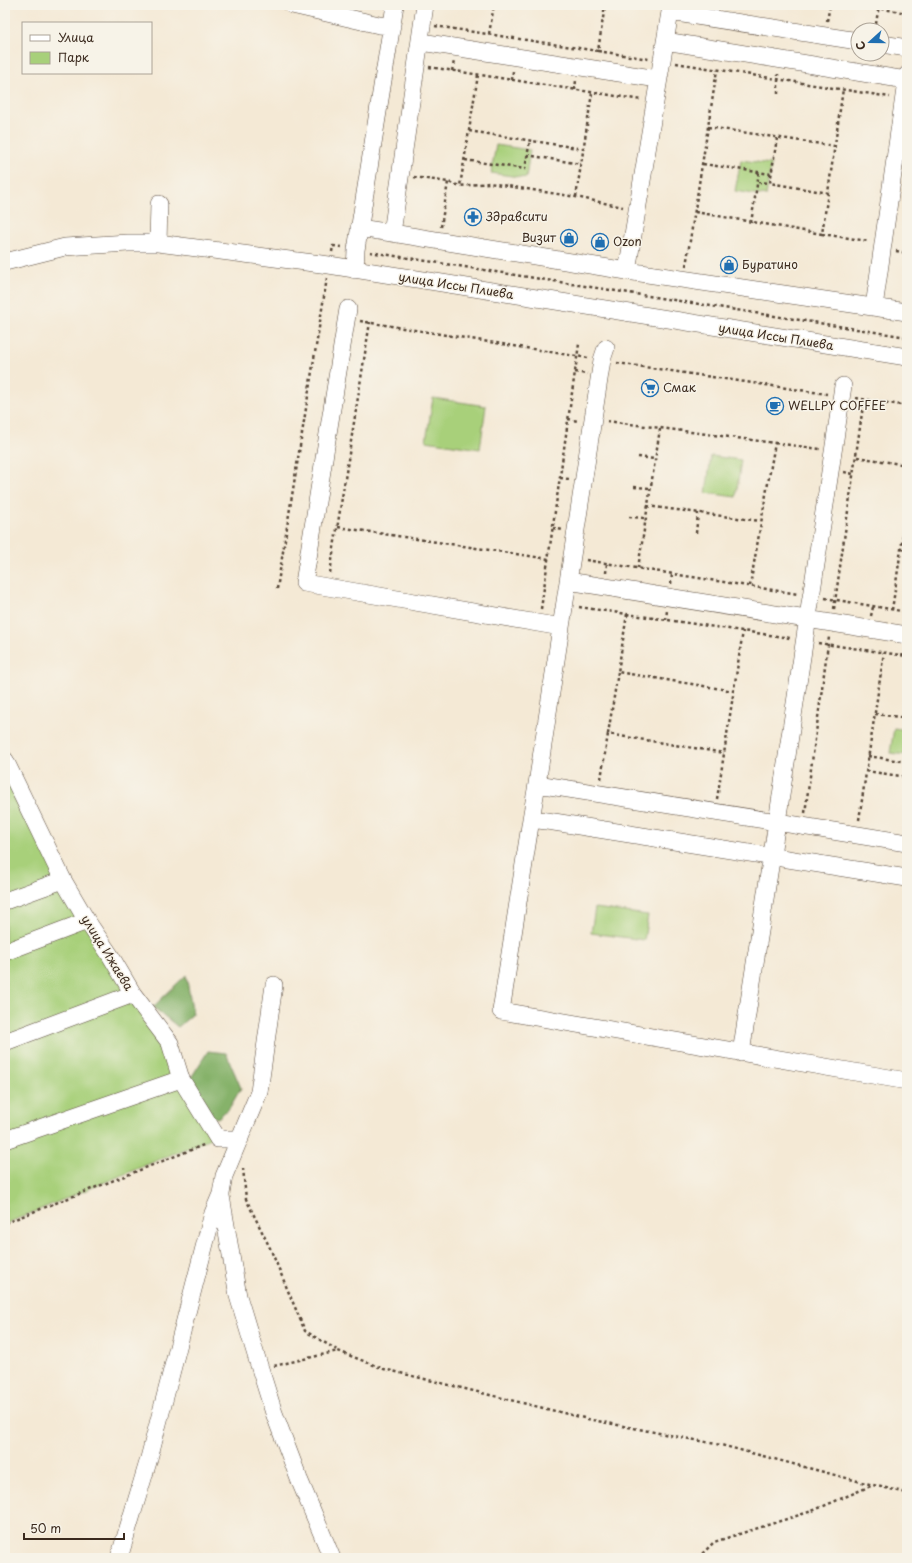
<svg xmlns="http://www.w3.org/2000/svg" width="912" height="1563" font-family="'Playpen Sans',sans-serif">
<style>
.green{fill:#a8d07a;stroke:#727d4c}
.forest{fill:#86b26a;stroke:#606e44}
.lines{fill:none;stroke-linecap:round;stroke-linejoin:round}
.minor-casing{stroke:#574739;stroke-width:18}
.path{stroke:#574739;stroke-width:2.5;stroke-dasharray:3 3;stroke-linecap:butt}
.minor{stroke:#fff;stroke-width:17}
.labels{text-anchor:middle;stroke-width:3;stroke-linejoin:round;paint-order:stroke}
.poi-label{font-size:12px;fill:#3b2a1e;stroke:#f7f3e8;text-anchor:start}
.street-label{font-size:12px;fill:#3b2a1e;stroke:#f7f3e8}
</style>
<rect width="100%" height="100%" fill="#f7f3e8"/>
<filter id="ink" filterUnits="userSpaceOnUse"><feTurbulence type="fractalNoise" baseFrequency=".025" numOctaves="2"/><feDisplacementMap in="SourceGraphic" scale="8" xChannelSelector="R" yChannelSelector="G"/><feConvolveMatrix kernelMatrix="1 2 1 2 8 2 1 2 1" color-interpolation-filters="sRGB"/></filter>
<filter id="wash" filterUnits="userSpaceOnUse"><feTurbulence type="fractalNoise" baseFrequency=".012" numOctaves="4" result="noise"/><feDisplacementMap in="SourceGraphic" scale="16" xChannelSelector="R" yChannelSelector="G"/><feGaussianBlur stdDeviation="0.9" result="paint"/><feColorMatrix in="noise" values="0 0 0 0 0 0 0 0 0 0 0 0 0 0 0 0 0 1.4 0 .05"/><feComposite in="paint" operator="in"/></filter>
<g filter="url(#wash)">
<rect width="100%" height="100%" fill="#f4e9d5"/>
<path class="green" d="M496,145L530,150L526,178L491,173Z
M741,160L771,164L766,196L735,191Z
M433,398L486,406L480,449L426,441Z
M711,456L741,460L736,497L706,493Z
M894,728L907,730V755L890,753Z
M5,768L166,1050L211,1138L5,1224Z
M595,908L648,915L644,940L591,933Z"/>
<path class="forest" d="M186,975L193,1014L178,1027L153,1007Z
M208,1051L226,1053L241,1088L230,1107L218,1118L206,1115L189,1081Z"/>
</g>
<g filter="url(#ink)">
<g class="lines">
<g class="minor-casing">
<path id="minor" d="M292,5L379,25L392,26
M671,5L670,12L858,41
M665,41L906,80
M421,42L658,79
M882,44L907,48
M359,228L392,233L425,5
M392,233L627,271L907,312
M158,243L159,204
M5,262L65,247L128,243H158L329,265L907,357
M355,270L356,250L395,5
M627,271L670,12
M874,307L907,75
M348,309L304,583L561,627
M843,386L777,822L907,843
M568,581L907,635
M5,760L63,880L87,921L110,955L133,994L170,1043L181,1079L218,1139H240
M537,784L602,360L606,348
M531,819L501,1011L907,1081
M5,901L63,880
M5,952L87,921
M5,1042L133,994
M741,1053L777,822L537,784L531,819L554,822L907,878
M5,1140L181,1079
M221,1196L238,1296L258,1362L274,1413L299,1479L332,1558
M119,1558L148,1462L213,1213L221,1194L224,1176L259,1092L274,985"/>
</g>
<path class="path" d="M858,5L907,13
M827,21L830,5
M435,26L598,51L605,5
M875,30L879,5
M489,34L494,5
M598,51L649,59
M676,63L890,97
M429,67L642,100
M452,71L454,61
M478,75L460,186L489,183L576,197L623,207
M512,80L513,71
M575,90L576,80
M778,94V74
M708,127L834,146
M469,131L584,149
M777,138L770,183L829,193
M527,155L581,164
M465,160L525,169L530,140
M703,164L771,174
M414,177L448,182L460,186
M758,182L770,183
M576,197L592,93
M695,212L822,234L843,89
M751,223L759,172
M441,227L448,182
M822,234L868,241
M896,251L907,253
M332,252L333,246L342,247
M370,252L907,337
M686,266L717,70
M360,321L588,358
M617,363L827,394
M575,372L587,374
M856,398L907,406
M568,419L578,421
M607,421L775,443L750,586
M775,443L820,449
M638,457L655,459
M857,457L907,465
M844,472L853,474
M560,478L569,479
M634,487L650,488
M647,506L760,521
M629,517L645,518
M338,527L549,559
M553,528L563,530
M696,533L698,513
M901,549L907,550
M586,560L798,594
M638,568L660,429
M330,573L370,322
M606,573L607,563
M671,584L672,574
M277,589L327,278
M825,598L907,612
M579,607L790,638
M541,609L579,344
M834,609L864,399
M892,610L907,509
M627,614L618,672L734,691
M871,616L873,607
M666,620L667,610
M818,643L907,656
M618,672L608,734L724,753
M875,714L907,718
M868,756L907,762
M866,771L907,777
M601,779L608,734
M717,799L743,631
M805,813L829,637
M859,820L884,652
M243,1168L246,1199L270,1248L305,1331L337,1350
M5,1223L206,1144
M274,1366L338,1351L384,1369L592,1420L721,1445L873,1485
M698,1558L714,1542L812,1511L873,1485L907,1493"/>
<use href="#minor" class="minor"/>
</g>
</g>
<defs>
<g id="pharmacy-ring" transform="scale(0.9)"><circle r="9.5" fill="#f7f3e8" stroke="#1f6fb2" stroke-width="1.5"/><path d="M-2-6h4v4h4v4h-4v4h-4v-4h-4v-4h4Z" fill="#1f6fb2"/></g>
<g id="shop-ring" transform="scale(0.9)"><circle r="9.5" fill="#f7f3e8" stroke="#1f6fb2" stroke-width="1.5"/><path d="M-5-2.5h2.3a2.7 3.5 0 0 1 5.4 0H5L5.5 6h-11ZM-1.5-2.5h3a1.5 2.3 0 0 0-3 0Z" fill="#1f6fb2"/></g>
<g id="supermarket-ring" transform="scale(0.9)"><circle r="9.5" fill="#f7f3e8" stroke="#1f6fb2" stroke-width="1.5"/><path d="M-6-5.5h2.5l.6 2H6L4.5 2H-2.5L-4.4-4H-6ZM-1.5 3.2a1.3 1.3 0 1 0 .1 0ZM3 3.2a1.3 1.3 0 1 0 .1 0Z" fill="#1f6fb2"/></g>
<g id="cafe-ring" transform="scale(0.9)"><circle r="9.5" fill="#f7f3e8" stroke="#1f6fb2" stroke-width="1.5"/><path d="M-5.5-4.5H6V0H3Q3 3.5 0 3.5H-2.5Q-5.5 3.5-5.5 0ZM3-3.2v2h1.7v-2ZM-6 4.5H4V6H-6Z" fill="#1f6fb2"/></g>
</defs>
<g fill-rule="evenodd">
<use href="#pharmacy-ring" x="473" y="217"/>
<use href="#shop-ring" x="569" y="238"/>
<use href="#shop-ring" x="600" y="242"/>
<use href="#shop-ring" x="729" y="265"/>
<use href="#supermarket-ring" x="650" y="388"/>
<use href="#cafe-ring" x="775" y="406"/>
</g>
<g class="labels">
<g class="poi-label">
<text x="486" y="221">Здравсити</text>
<text x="556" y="242" text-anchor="end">Визит</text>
<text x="613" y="246">Ozon</text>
<text x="742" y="269">Буратино</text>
<text x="663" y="392">Смак</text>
<text x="788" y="410">WELLPY COFFEE</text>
</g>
<g class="street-label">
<text transform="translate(456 286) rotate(9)" y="4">улица Иссы Плиева</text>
<text transform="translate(776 337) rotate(9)" y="4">улица Иссы Плиева</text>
<text transform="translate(107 953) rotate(58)" y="4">улица Ижаева</text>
</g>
</g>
<rect width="912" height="1563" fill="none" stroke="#f7f3e8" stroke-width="20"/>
<rect x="22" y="22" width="130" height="52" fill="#f7f3e8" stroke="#aca397"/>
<rect x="30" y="35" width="20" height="6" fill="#ffffff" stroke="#aca397"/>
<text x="58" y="42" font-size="12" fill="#3b2a1e">Улица</text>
<rect x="30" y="52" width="20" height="12" fill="#a8d07a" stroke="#aca397"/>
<text x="58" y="62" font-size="12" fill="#3b2a1e">Парк</text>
<g transform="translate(870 42) rotate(249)"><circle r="19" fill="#f7f3e8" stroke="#aca397"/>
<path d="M0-3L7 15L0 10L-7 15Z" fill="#1f6fb2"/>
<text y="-6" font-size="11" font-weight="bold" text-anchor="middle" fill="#3b2a1e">С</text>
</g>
<path d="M24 1533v6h100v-6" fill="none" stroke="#3b2a1e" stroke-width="2"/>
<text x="30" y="1533" font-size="12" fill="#3b2a1e" stroke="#f7f3e8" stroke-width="3" paint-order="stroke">50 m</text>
</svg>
